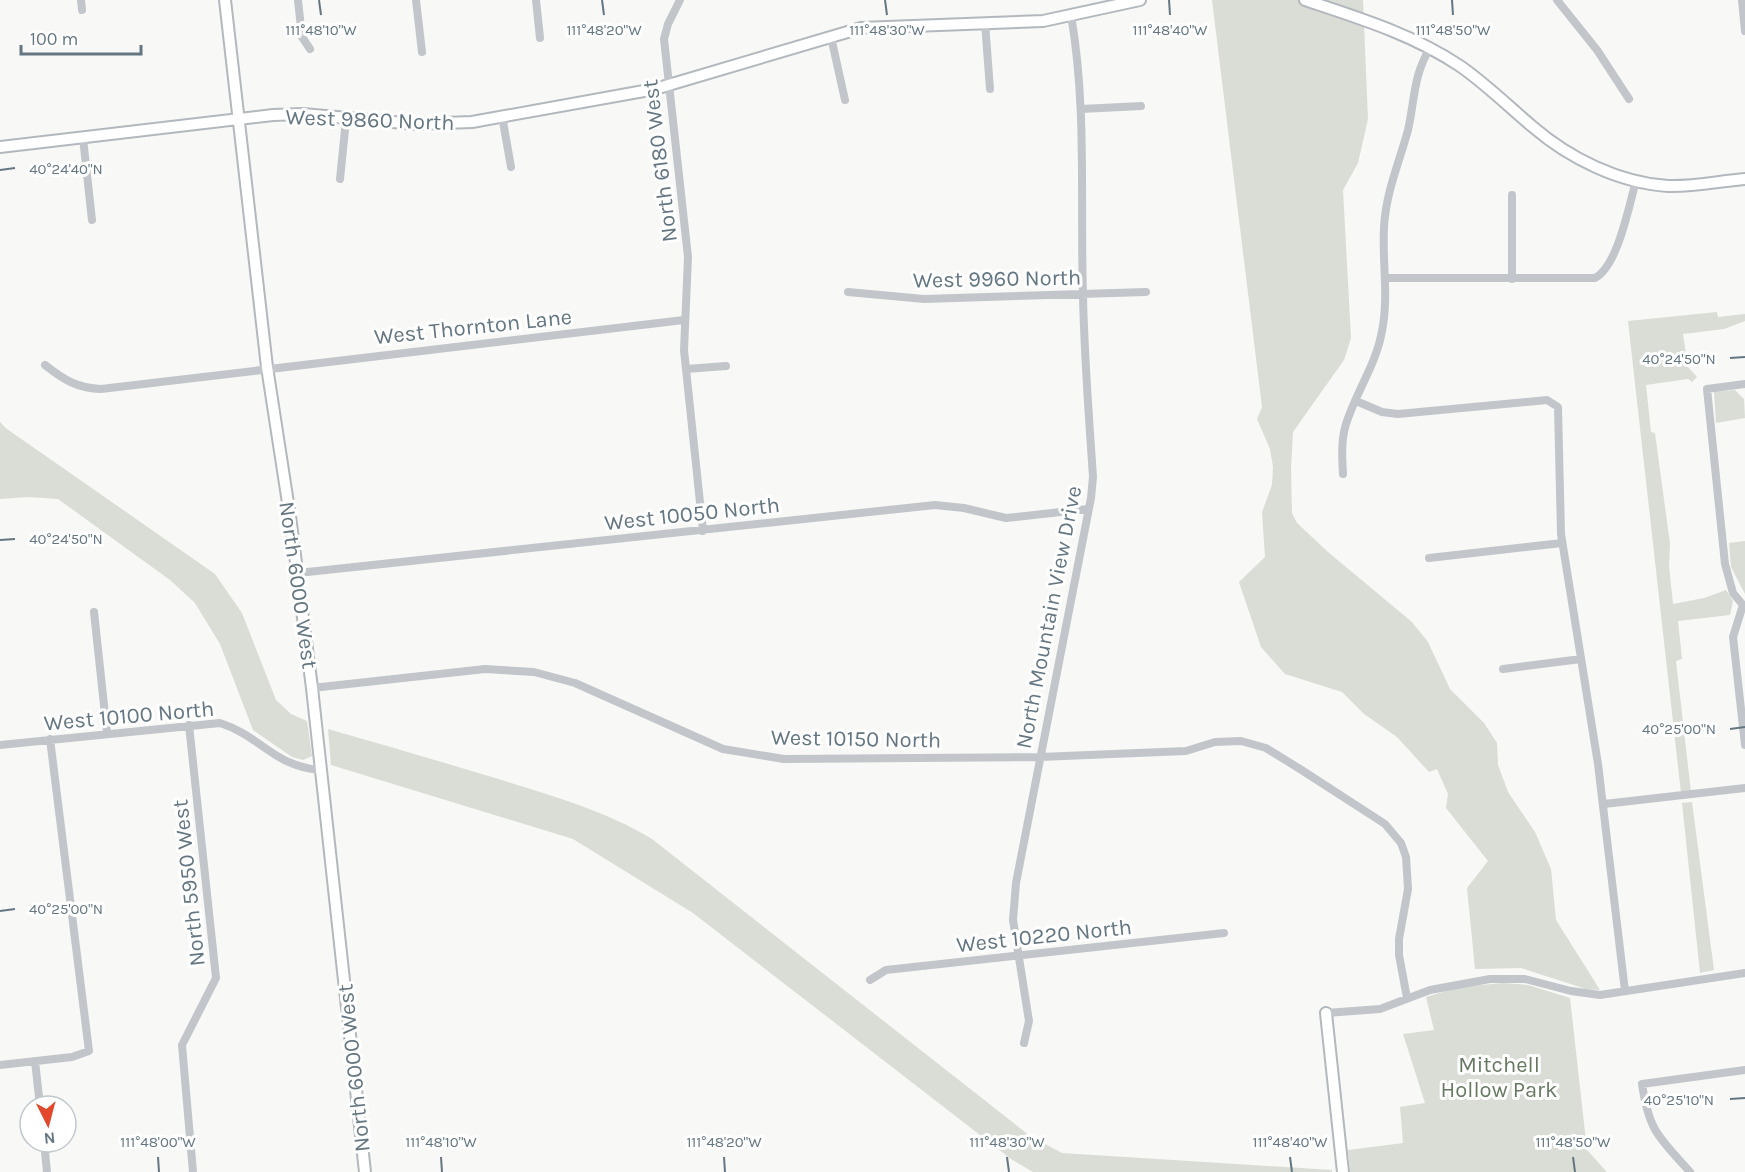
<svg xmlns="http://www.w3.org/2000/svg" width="1745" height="1172" font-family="Karla,sans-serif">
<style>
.green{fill:#d9ddd5}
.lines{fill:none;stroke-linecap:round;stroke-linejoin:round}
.secondary-casing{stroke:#b2b8bd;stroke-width:14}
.street{stroke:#c2c6ca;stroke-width:8}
.secondary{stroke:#fff;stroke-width:10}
.ticks{fill:none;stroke:#647681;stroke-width:2}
.labels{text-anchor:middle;stroke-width:6;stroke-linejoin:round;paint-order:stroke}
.street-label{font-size:22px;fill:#647681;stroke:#fff}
.park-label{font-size:22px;fill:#687963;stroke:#fff}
.ticks-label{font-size:15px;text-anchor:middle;fill:#647681;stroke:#fff;stroke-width:6;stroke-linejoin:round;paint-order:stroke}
</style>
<rect width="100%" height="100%" fill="#f8f8f6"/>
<path class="green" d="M1212,0H1363L1368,119L1358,163L1343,190L1351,338L1344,360L1293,432L1291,469L1292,513L1297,523L1328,552L1412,622L1428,642L1450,689L1484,723L1497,743L1498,765L1508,792L1535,832L1551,869L1556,920L1600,990L1586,989L1521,968L1475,969L1467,888L1488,861L1446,808L1448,794L1437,769L1429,772L1397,737L1364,714L1342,692L1285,674L1261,647L1239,582L1265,557L1262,512L1272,485L1273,467L1270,449L1257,419L1262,407Z
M1717,312L1718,317L1745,314V321L1724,329L1683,334L1688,367L1697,377L1692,382L1688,379L1646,385L1651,432L1655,433L1670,544L1669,566L1673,604L1704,598L1726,590L1733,601L1730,615L1678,621L1682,659L1676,661L1691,792L1681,793L1628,321Z
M1735,390L1744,399L1745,418L1716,423L1714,392Z
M0,422L7,429L215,574L242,613L276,700L291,714L307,721L312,756L303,760L292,757L253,730L220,644L195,603L170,580L58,499L29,497L0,499Z
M1745,541V594L1731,567L1729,543Z
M328,729C384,745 439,761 495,778C549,795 604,810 652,839L1030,1136L1062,1153L1332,1170V1172H1033L1011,1159L693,913L573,839L331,765Z
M1692,802L1714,970L1700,973L1682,803Z
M1503,983L1528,985L1570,998L1587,1150L1607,1172H1350L1348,1150L1403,1143L1400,1107L1425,1103L1403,1034L1434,1030L1426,997L1460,987Z"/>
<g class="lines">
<g class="secondary-casing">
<path id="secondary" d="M225,0L267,367L290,516L312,688L365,1172
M1305,0C1359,18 1412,34 1460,66C1486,84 1508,106 1533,127C1569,158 1619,183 1668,186C1693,187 1720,181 1745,179
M0,147L273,115L303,114L415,124L472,122L655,89L861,28L1043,21L1140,0
M1326,1013L1343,1172"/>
</g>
<path class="street" d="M81,0L82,10
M298,0L302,37L310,49
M416,0L422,52
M536,0L540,38
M680,0L668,24L664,39L688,257L684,350L703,531
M1557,0L1597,50L1629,99
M1742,0L1745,31
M985,23L990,89
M831,37L845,100
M1081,109L1141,106
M502,116L511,167
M83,138L92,220
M340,179L346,120
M1512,195V279
M1385,278H1595C1618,266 1629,205 1636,181
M848,292L924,299L1146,292
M45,365C64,380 77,388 101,389L684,320
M686,369L726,366
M1745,384L1707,389L1725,564L1733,593L1743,605L1733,637L1745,745
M1356,401L1382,412L1398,414L1547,400L1558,407L1561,534L1598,764L1625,991
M1343,474C1342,457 1341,440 1346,424C1356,392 1376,365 1382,331C1389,296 1382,262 1384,227C1386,192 1399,163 1408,130C1415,99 1413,76 1430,48
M1429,558L1562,543
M298,573L935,505L964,508L1006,518L1088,509
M94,612L107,733
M1503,669L1581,659
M312,688L485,669L534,672L575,683L723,749L784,759L1040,757L1186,751L1215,742L1241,741L1266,748L1300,769L1385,824L1401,843L1406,857L1408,889L1399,939V955L1407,998
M189,725L216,978L182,1045L193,1172
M0,745L220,723C261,736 273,766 320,770
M1604,804L1745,788
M870,980L886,970L1224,933
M1326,1013L1380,1009L1430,990L1490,979H1525L1571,991L1600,995L1745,973
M1024,1043L1029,1021L1013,920L1016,883L1091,498L1093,477C1089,416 1084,355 1083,294C1080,201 1087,107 1071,15
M35,1061L40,1106
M0,1065L72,1057L89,1051L50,739
M44,1142L47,1172
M1690,1172C1659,1137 1649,1132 1642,1084L1745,1070"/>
<use href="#secondary" class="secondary"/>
</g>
<path class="ticks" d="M319,0L321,15M602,0L604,15M885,0L887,15M1169,0L1170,15M1452,0L1453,15M0,170L15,168M1730,358L1745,357M0,540L15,539M1730,729L1745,727M0,911L15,909M1730,1099L1745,1098M158,1157L159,1172M441,1157L442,1172M724,1157L725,1172M1007,1157L1009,1172M1290,1157L1292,1172M1573,1157L1575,1172"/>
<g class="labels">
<g class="street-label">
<text transform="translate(370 119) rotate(2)" y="8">West 9860 North</text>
<text transform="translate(659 161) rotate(-97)" y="8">North 6180 West</text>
<text transform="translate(997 278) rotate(-1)" y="8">West 9960 North</text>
<text transform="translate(473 326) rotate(-6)" y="8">West Thornton Lane</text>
<text transform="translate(692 513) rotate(-6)" y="8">West 10050 North</text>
<text transform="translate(299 585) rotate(82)" y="8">North 6000 West</text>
<text transform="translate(1048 617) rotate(-79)" y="8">North Mountain View Drive</text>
<text transform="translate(129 715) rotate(-5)" y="8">West 10100 North</text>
<text transform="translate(856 738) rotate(1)" y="8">West 10150 North</text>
<text transform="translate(188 883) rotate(-96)" y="8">North 5950 West</text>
<text transform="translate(1044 935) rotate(-6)" y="8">West 10220 North</text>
<text transform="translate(353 1068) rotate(-96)" y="8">North 6000 West</text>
</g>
<g class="park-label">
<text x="1499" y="1072">Mitchell<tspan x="1499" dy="25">Hollow Park</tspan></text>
</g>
</g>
<g class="ticks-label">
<text x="321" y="35">111°48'10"W</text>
<text x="604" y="35">111°48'20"W</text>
<text x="887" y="35">111°48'30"W</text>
<text x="1170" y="35">111°48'40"W</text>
<text x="1453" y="35">111°48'50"W</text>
<text x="66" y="174">40°24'40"N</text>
<text x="1679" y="364">40°24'50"N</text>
<text x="66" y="544">40°24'50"N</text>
<text x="1679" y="734">40°25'00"N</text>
<text x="66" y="914">40°25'00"N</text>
<text x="1679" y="1105">40°25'10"N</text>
<text x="158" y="1147">111°48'00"W</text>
<text x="441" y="1147">111°48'10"W</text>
<text x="724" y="1147">111°48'20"W</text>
<text x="1007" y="1147">111°48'30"W</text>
<text x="1290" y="1147">111°48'40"W</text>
<text x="1573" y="1147">111°48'50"W</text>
</g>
<g transform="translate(48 1124) rotate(174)"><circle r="28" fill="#ffffff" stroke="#c1c8cd" stroke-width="1.5"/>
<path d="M0-4.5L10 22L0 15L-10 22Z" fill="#e2492c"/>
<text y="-9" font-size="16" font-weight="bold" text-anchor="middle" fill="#647681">N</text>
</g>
<path d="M21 45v9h120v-9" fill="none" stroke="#647681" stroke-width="3"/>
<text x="30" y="45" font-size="18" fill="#647681" stroke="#ffffff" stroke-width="4.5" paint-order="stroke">100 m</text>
</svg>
